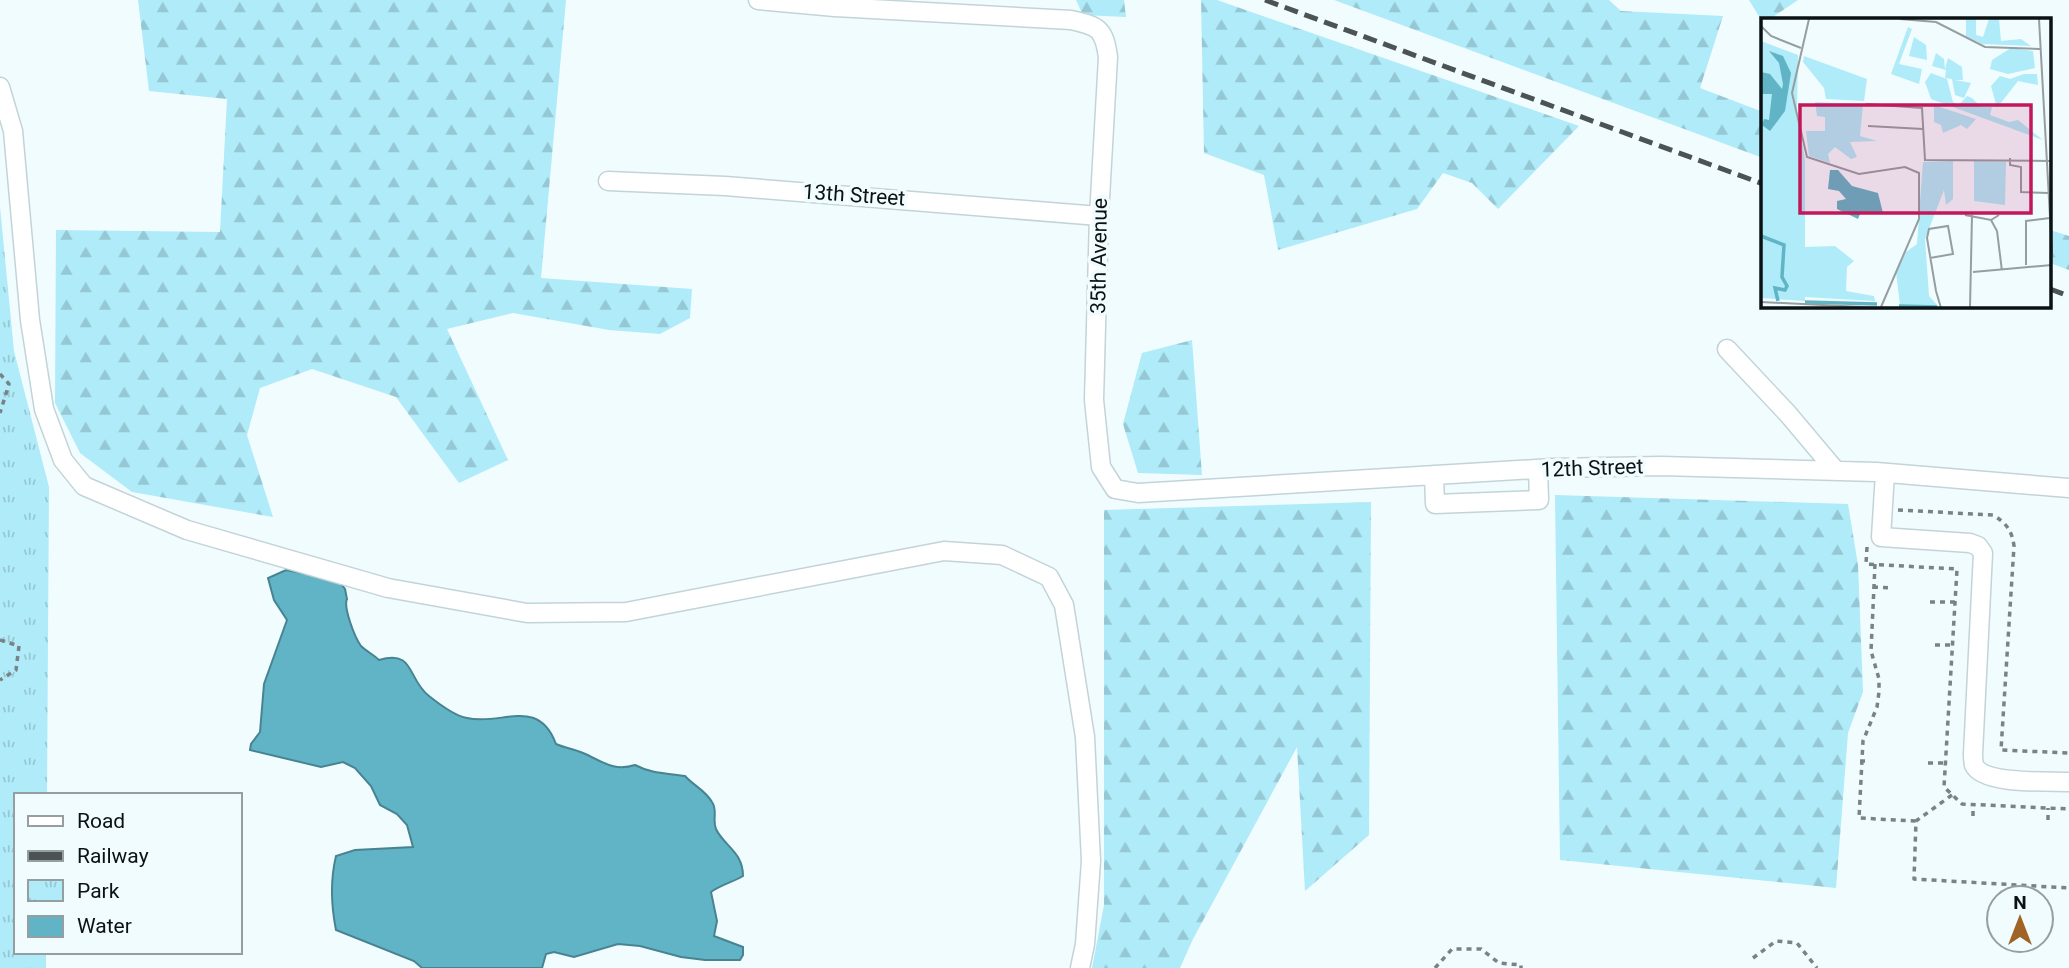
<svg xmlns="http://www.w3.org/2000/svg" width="2069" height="968" font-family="Roboto,sans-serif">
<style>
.forest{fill:url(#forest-firs)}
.park{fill:url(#park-tufts)}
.water{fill:#61b4c6;stroke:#488391;stroke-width:2}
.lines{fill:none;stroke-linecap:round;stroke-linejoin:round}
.minor-casing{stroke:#c2d4d8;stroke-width:21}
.path{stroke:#798284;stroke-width:3.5;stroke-dasharray:5 5;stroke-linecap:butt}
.minor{stroke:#fff;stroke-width:18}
.rail{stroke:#4b5355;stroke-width:5;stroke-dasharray:14 7;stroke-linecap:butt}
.labels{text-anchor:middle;stroke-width:7;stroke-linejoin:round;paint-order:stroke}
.street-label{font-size:21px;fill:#0c1214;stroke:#f1fcff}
.inset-river{fill:none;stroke:#61b4c6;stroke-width:3.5}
.inset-road{fill:none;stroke:#959ea1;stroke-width:2}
.view{fill:#c2185b;fill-opacity:0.15;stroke:#c2185b;stroke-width:3.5}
.inset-edge{fill:none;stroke:#0c1214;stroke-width:3.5}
</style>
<defs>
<pattern id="forest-firs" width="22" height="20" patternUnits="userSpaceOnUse" patternTransform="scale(1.75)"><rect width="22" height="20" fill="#afebf8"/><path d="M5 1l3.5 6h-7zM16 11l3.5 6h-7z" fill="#95c8d4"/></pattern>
<pattern id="park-tufts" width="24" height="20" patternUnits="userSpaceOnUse" patternTransform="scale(1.75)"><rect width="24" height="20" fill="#afebf8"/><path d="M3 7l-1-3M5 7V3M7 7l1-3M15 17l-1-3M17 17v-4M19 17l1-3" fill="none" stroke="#95c8d4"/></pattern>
</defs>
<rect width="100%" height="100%" fill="#f1fcff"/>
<path class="forest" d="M138,0H566L541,278L692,289L690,318L660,334L609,330L513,313L447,329L508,460L459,483L396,397L312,369L260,388L247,435L273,517L132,492L80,453L55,403L56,230L220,232L227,99L149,91Z
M1076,0H1124L1126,17L1083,15Z
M1201,0H1217L1579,126L1498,209L1472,183L1443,173L1417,209L1278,250L1264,175L1204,153Z
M1334,0H1609L1621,11L1723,16L1700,88L1763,112V158Z
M1749,0H1798L1770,19H1763V23Z
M2050,230L2069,236V270L2050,263Z
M1192,340L1202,475L1138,473L1123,424L1142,353Z
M1555,495L1848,504L1858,565L1863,692L1848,733L1836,888L1560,860Z
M1371,502L1369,835L1305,891L1297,747L1193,939L1180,968H1092L1104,905V510Z"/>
<path class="park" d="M0,207L14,351L49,487L47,795H16V952H46V968H0Z"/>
<path class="water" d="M286,570L338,580L345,589L347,599C343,607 355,638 361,646C366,651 374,655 379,660C415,649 407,679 429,696C439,704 455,716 467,718C502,726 538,696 556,744C565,748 574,749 583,753C602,761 613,772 635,765C652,774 667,773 685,776C694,786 705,790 712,802C718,810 712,820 716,829C724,846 743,852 743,876C733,882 720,885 711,892L717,921L714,936L743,947V955L740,960H705L681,957L640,946L618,944L574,957L554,952L546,954L542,968H422L414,961L336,930C331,905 330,881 336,856L355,850L413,847L407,825L397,814L380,805L371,786L355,768L343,762L321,767L250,750L251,744L260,732L264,684L287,620L274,600L268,578Z"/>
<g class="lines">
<g class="minor-casing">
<path id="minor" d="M758,0L835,7L1071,20C1098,26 1104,28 1108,57L1099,216L1094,400L1101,467L1115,489L1138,493L1552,468L1661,466L1876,472L2069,488
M0,87L13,131L30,320L44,409L63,460L84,486L187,530L388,588L527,613L626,612L944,551L1002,555L1049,577L1064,605L1085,737L1091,861L1085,944L1080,968
M608,181L725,186L1099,216
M1727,349L1788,414L1836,471
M1885,473L1881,537L1970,543L1978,546L1983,553L1973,754C1973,757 1973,761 1974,765C1983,785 2049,781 2069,782
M1434,475L1435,504L1539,500L1538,469"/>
</g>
<path class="path" d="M0,374L9,384L0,413
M1898,510L1993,515C2006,523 2012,530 2014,546L2001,750L2069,753
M1867,547L1866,564L1957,569L1944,787L1962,804L2069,809
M1875,564L1871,651L1879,679V692L1877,707L1863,741L1859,818L1916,821
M1873,587L1891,588
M1930,602H1955
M0,640L19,646L16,670L0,680
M1935,645H1952
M1860,761H1869
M1928,763H1945
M1952,795L1916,821L1914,879L2069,888
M1973,816V804
M2048,820V808
M1753,958L1776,941L1797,943L1817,968
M1435,968L1452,949H1481L1499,963L1521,965V968"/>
<use href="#minor" class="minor"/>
<path class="rail" d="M1265,0L1763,184
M2050,289L2069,296"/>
</g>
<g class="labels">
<g class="street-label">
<text transform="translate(854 195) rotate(4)" y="7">13th Street</text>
<text transform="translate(1099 256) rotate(-89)" y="7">35th Avenue</text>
<text transform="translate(1592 468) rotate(-2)" y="7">12th Street</text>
</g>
</g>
<g transform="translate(1761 18)">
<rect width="290" height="290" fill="#f1fcff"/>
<path d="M205,1H215V17L222,19L228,1H238L240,23L260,21L270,28L221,26L205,18ZM147,9L151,11L138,46L161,51L158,66L130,56ZM250,30L272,33L274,50L247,56L229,51L231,42ZM43,38L106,61L103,83L65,81L63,70L42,44ZM170,55L186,61L192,84L198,87L206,78L211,80L220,89H231L229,97L248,104L257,102L282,122L170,81L164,64ZM263,56H276L277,67L257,63L236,90L230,68L239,58L249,61ZM54,84L102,86L99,118L116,123L89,124L96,139L90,141L74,129L67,136L69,145L48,138L45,113H64V99L56,98ZM173,87L215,101L206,111L200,107L182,115L180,107L173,104ZM192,143V181L185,187L183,172L164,221L168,278L177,288L139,287L135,254L145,234L156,226L162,144ZM213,143L245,144L244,187L213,183ZM74,228L93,243L86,249L85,273L113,278L114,283L44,279V229Z" fill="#afebf8"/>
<path d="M0,23L37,37L36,94L44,142V283L0,280Z" fill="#afebf8"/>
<path d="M153,19L165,27L166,42L148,38ZM175,35L183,41L184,51L187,40L201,49L202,62H194L210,65L203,80L194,77L191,61L184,60L185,52L171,48Z" fill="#afebf8"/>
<path d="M8,33L22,38L30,55L24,93L9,113L1,107L3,101L8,102L11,76H0V54L9,56L21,71L22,66L18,45ZM69,152H77L91,168L117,175L122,195L100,194L97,201L76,191V183L85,181L78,173L67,171Z" fill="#61b4c6"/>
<path class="inset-river" d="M0,218L23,227L21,259L26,268L24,272L14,270L17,283M44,284L116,286M138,288L176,289"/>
<path class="inset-road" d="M48,1L31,75L46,139L98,156L144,149L158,155V201L120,289M139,1L175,4L224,29L279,31M278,1L291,235M0,8L10,18L40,30M105,86L161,90L164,142L289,143M107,108L162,111M249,140V147L260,149V174L288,175M204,197L230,202L238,197M230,202L236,213L241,253M169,240L192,236L187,208L168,211L166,220L175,273L180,290M265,247V203L289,200M212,254L291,247M0,284L121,290M209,290L211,197"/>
<path class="view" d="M39,87H270V195H39Z"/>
<rect width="290" height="290" class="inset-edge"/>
</g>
<rect x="14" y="793" width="228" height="161" fill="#f1fcff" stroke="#959ea1" stroke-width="2"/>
<rect x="28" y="816" width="35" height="10" fill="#ffffff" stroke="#959ea1" stroke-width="2"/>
<text x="77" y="828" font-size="21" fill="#0c1214">Road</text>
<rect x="28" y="851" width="35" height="10" fill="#4b5355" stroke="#959ea1" stroke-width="2"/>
<text x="77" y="863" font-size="21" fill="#0c1214">Railway</text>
<rect x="28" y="880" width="35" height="21" fill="url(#park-tufts)" stroke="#959ea1" stroke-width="2"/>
<text x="77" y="898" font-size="21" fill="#0c1214">Park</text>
<rect x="28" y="916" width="35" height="21" fill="#61b4c6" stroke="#959ea1" stroke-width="2"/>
<text x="77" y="933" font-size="21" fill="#0c1214">Water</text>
<g transform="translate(2020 919)"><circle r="33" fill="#f1fcff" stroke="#959ea1" stroke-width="2"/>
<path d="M0-5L12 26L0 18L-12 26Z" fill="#a06526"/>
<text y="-10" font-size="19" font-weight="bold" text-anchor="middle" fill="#0c1214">N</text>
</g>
</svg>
